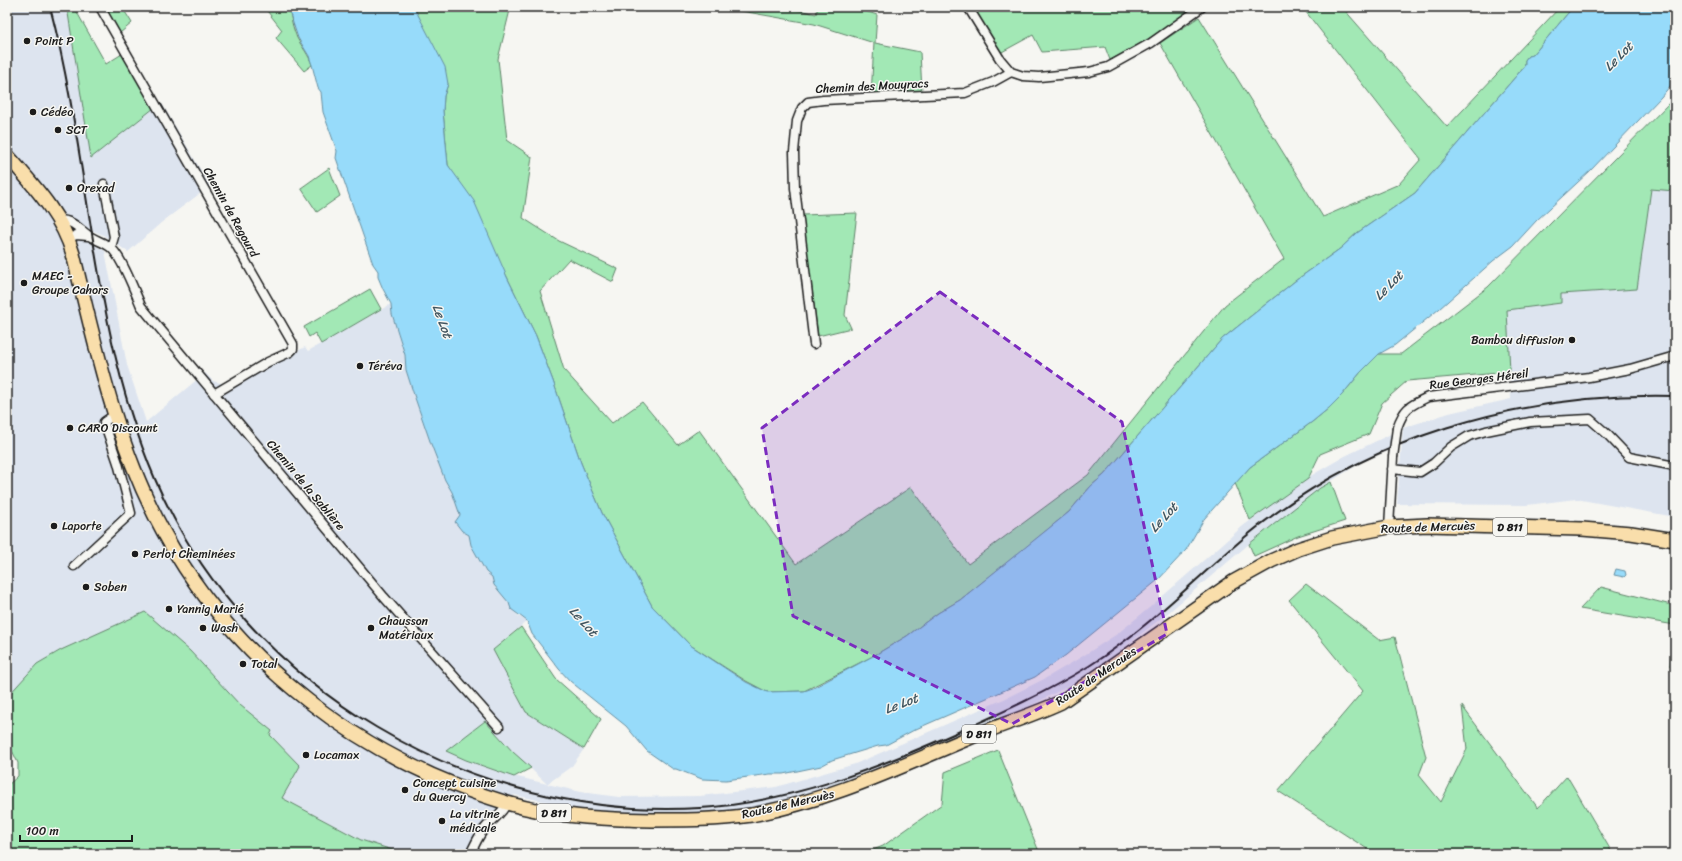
<svg xmlns="http://www.w3.org/2000/svg" width="1682" height="861" font-family="Sriracha,sans-serif">
<style>
.built{fill:#dde4ef}
.green{fill:#a2e8b5;stroke:#5f8268}
.water{fill:#97dbfa;stroke:#668fa1}
.lines{fill:none;stroke-linecap:round;stroke-linejoin:round}
.street-casing{stroke:#1c1c1c;stroke-width:11}
.primary-casing{stroke:#1c1c1c;stroke-width:16}
.street{stroke:#f6f6f2;stroke-width:8}
.primary{stroke:#f9deab;stroke-width:13}
.rail{stroke:#1c1c1c;stroke-width:2}
.street-bridge-casing{stroke:#1c1c1c;stroke-width:11;stroke-linecap:butt}
.street-bridge{stroke:#f6f6f2;stroke-width:8}
.marked{fill:#7b2cbf;fill-opacity:0.2;stroke:#7b2cbf;stroke-width:3;stroke-dasharray:8 5;stroke-linejoin:round}
.poi-dot{fill:#1c1c1c;stroke:#f6f6f2;stroke-width:1.5}
.labels{text-anchor:middle;stroke-width:3;stroke-linejoin:round;paint-order:stroke}
.shield{fill:#f6f6f2;stroke:#5d5d5c;stroke-width:1}
.shield-label{font-size:11px;font-weight:bold;fill:#1c1c1c}
.poi-label{font-size:12px;fill:#1c1c1c;stroke:#f6f6f2;text-anchor:start}
.street-label{font-size:12px;fill:#1c1c1c;stroke:#f6f6f2}
.water-label{font-size:13px;font-style:italic;fill:#41555f;stroke:#f6f6f2}
</style>
<rect width="100%" height="100%" fill="#f6f6f2"/>
<filter id="ink" filterUnits="userSpaceOnUse"><feTurbulence type="fractalNoise" baseFrequency=".025" numOctaves="2"/><feDisplacementMap in="SourceGraphic" scale="8" xChannelSelector="R" yChannelSelector="G"/><feConvolveMatrix kernelMatrix="1 2 1 2 8 2 1 2 1" color-interpolation-filters="sRGB"/></filter>
<g filter="url(#ink)">
<path class="built" d="M7,7H67L91,158L161,102L210,186L162,222L128,252L103,235L87,228L89,242L105,251L127,365L146,422L205,373L213,381L221,383L226,390L305,347L308,351L391,304L392,314L405,355L406,370L414,395L431,444L445,480L452,492L460,515L455,522L462,531L469,535L471,545L486,572L492,577L496,589L500,591L518,616L527,621L493,650L526,712L584,749L572,766L547,784L513,752L485,721L446,751L466,760L501,773L581,792L619,797L700,796L776,787L855,764L1004,699L1046,678L1083,656L1117,634L1149,608L1243,526L1312,475L1345,456L1391,434L1390,450L1362,462L1320,488L1249,544L1169,612L1117,653L1072,684L1034,704L864,777L817,793L775,803L735,810L697,813H621L585,810L514,795L466,854H405L361,840L282,798L299,766L270,735L272,731L240,705L145,612L61,650L37,664L7,697Z
M1651,188L1675,191V517L1576,499L1527,505L1397,504L1403,428L1449,413L1511,399L1507,310L1561,303V294L1637,289Z"/>
<path class="green" d="M67,7H74L106,64L122,54L154,108L91,158Z
M105,7H122L132,23L120,33Z
M264,7H290C290,17 293,28 297,38C302,47 309,55 312,65L304,71L276,38L282,30Z
M414,7H513L510,10L498,59L507,140L532,157L523,218L559,241L618,269L613,282L569,259L540,291L564,370L612,423L642,402L678,445L699,430L796,564L911,487L968,564L1088,475L1225,305L1284,259L1160,43L1199,17L1323,217L1399,184L1421,159L1302,7H1342L1447,127L1560,7H1573L1533,55L1528,56L1525,60V65L1517,75L1415,193L1357,233L1341,248L1295,281L1222,339L1104,475L1091,486L1069,512L1019,553L960,600L938,613L907,636L875,655L804,691L767,692L746,681L690,645L652,606L602,513L581,463L553,381L536,336L507,277L448,165L443,111L444,96L448,84Z
M719,7H786L816,14L818,7H853L877,15L875,43L920,52L922,92L871,96L874,43L814,24Z
M972,7H1196L1150,38L1110,60L1105,47L1042,52L1033,35L1000,53Z
M1675,97V191L1651,189L1637,289L1561,294V303L1507,310L1510,372L1407,381L1382,403L1369,434L1320,454L1308,479L1250,520L1235,483L1250,467L1312,422L1329,408L1342,395L1360,373L1379,354H1401L1488,287Z
M329,168L340,196L317,212L301,188Z
M857,213L845,315L851,328L818,336L802,215Z
M370,289L381,309L321,344L315,333L309,337L304,327Z
M1331,482L1345,521L1298,536L1254,556L1249,544L1320,488Z
M1306,584L1379,640L1395,637L1426,757L1419,775L1441,802L1467,749L1462,706L1538,808L1567,776L1613,854H1375L1278,791L1363,691L1289,600Z
M1601,587L1675,606V625L1580,609Z
M145,612L190,651L240,705L272,731L270,735L300,766L282,798L361,840L405,854H7V786L18,776V763L7,740V697L37,664L61,650Z
M1675,626V668L1670,666Z
M521,627L556,679L601,719L584,749L526,712L493,650Z
M485,721L513,752L531,768L514,777L466,760L446,751Z
M998,750L1040,854H863L883,846L942,804L945,772Z"/>
<path class="water" d="M290,7H414L445,67L448,84L444,96L443,111L448,165L474,201L507,277L536,336L553,381L581,463L602,513L652,606L690,645L746,682L767,692L804,691L813,688L875,655L907,636L938,613L960,600L1069,512L1091,486L1104,475L1222,339L1295,281L1341,248L1357,233L1415,193L1517,75L1525,65V60L1528,56L1533,55L1573,7H1675V80L1661,97L1590,171L1537,220L1513,246L1493,261L1439,309L1395,345L1379,354L1360,373L1342,395L1329,408L1312,422L1250,467L1204,519L1186,550L1158,580L1066,655L1035,677L916,729L886,745L878,746L832,760L821,766L783,774H770L726,780L702,779L676,769H673L647,751L626,726L570,681L559,669L532,634L527,621L511,609L509,603L494,585L492,577L486,572L471,545L469,535L462,531L455,522L460,515L452,492L445,480L431,444L414,395L406,370L405,355L392,314L391,304L383,289L378,277V271L373,264L336,158L337,151L323,112L321,92L318,88L312,65L309,56L298,38L290,14Z
M1616,569L1625,571L1626,575L1624,577L1614,575Z"/>
<g class="lines">
<g class="street-casing">
<path id="street" d="M100,7L293,344V349L290,352L268,362L214,394
M968,7L1000,59L1011,72
M1011,72L1023,76L1039,77L1089,72L1108,67L1151,43L1202,7
M104,184L114,237L111,247
M59,220C72,220 78,228 88,235C95,240 103,242 110,247C121,255 135,292 141,306L384,597L499,727
M68,239L76,235L88,236
M814,344L795,188L794,152L797,121L802,108L808,102L823,100L965,93L993,82L1011,72
M1397,428C1404,408 1409,406 1428,397L1589,377L1630,369L1675,356
M1392,469L1420,472L1434,463L1451,447L1469,436L1486,431L1530,422L1590,419L1607,434L1629,457L1675,466
M1389,527L1393,457
M74,566L131,513L118,463L104,422L114,415
M470,854C475,845 479,834 486,827C494,818 502,814 507,803"/>
</g>
<g class="primary-casing">
<path id="primary" d="M7,155C33,185 62,215 73,254C96,348 116,445 163,531C235,664 363,760 507,803C554,817 603,819 652,820C684,820 718,820 751,815C828,801 897,768 969,738C1000,725 1031,716 1061,702L1233,582L1271,561L1298,549L1332,538L1389,527L1427,525L1582,529L1631,533L1675,540"/>
</g>
<use href="#street" class="street"/>
<use href="#primary" class="primary"/>
<path class="rail" d="M50,7C91,163 91,330 155,479C245,689 474,822 700,808C792,802 875,769 958,732C1003,712 1047,692 1089,666C1146,630 1194,580 1245,537C1365,437 1520,392 1675,396"/>
<g class="street-bridge-casing">
<path id="street-bridge" d="M1393,457L1397,428"/>
</g>
<use href="#street-bridge" class="street-bridge"/>
</g>
</g>
<path class="marked" d="M940,292L1122,422L1167,634L1012,724L793,616L762,428Z"/>
<g class="poi-dot">
<circle cx="27" cy="41" r="4"/>
<circle cx="33" cy="112" r="4"/>
<circle cx="58" cy="130" r="4"/>
<circle cx="69" cy="188" r="4"/>
<circle cx="24" cy="283" r="4"/>
<circle cx="1572" cy="340" r="4"/>
<circle cx="360" cy="366" r="4"/>
<circle cx="70" cy="428" r="4"/>
<circle cx="54" cy="526" r="4"/>
<circle cx="135" cy="554" r="4"/>
<circle cx="86" cy="587" r="4"/>
<circle cx="169" cy="609" r="4"/>
<circle cx="203" cy="628" r="4"/>
<circle cx="371" cy="628" r="4"/>
<circle cx="243" cy="664" r="4"/>
<circle cx="306" cy="755" r="4"/>
<circle cx="405" cy="790" r="4"/>
<circle cx="442" cy="821" r="4"/>
</g>
<g class="labels">
<g class="shield">
<rect x="1493" y="518" width="34" height="18" rx="3"/>
<rect x="962" y="725" width="34" height="18" rx="3"/>
<rect x="537" y="804" width="34" height="18" rx="3"/>
</g>
<g class="shield-label">
<text x="1510" y="531">D 811</text>
<text x="979" y="738">D 811</text>
<text x="554" y="817">D 811</text>
</g>
<g class="poi-label">
<text x="35" y="45">Point P</text>
<text x="41" y="116">Cédéo</text>
<text x="66" y="134">SCT</text>
<text x="77" y="192">Orexad</text>
<text x="32" y="280">MAEC -<tspan x="32" dy="14">Groupe Cahors</tspan></text>
<text x="1564" y="344" text-anchor="end">Bambou diffusion</text>
<text x="368" y="370">Téréva</text>
<text x="78" y="432">CARO Discount</text>
<text x="62" y="530">Laporte</text>
<text x="143" y="558">Perlot Cheminées</text>
<text x="94" y="591">Soben</text>
<text x="177" y="613">Yannig Marié</text>
<text x="379" y="625">Chausson<tspan x="379" dy="14">Matériaux</tspan></text>
<text x="211" y="632">Wash</text>
<text x="251" y="668">Total</text>
<text x="314" y="759">Locamax</text>
<text x="413" y="787">Concept cuisine<tspan x="413" dy="14">du Quercy</tspan></text>
<text x="450" y="818">La vitrine<tspan x="450" dy="14">médicale</tspan></text>
</g>
<g class="street-label">
<text transform="translate(872 86) rotate(-3)" y="4">Chemin des Mouyracs</text>
<text transform="translate(231 212) rotate(61)" y="4">Chemin de Regourd</text>
<text transform="translate(1479 379) rotate(-7)" y="4">Rue Georges Héreil</text>
<text transform="translate(306 485) rotate(50)" y="4">Chemin de la Sablière</text>
<text transform="translate(1428 527) rotate(-2)" y="4">Route de Mercuès</text>
<text transform="translate(1096 676) rotate(-34)" y="4">Route de Mercuès</text>
<text transform="translate(788 804) rotate(-13)" y="4">Route de Mercuès</text>
</g>
<g class="water-label">
<text transform="translate(1618 56) rotate(-45)" y="5">Le Lot</text>
<text transform="translate(1388 285) rotate(-45)" y="5">Le Lot</text>
<text transform="translate(443 321) rotate(70)" y="5">Le Lot</text>
<text transform="translate(1163 517) rotate(-47)" y="5">Le Lot</text>
<text transform="translate(584 621) rotate(48)" y="5">Le Lot</text>
<text transform="translate(901 703) rotate(-21)" y="5">Le Lot</text>
</g>
</g>
<rect width="1682" height="861" fill="none" stroke="#f6f6f2" stroke-width="24"/>
<rect x="12" y="12" width="1658" height="837" fill="none" stroke="#1c1c1c" stroke-width="1.5" filter="url(#ink)"/>
<path d="M20 835v6h112v-6" fill="none" stroke="#1c1c1c" stroke-width="2"/>
<text x="26" y="835" font-size="12" fill="#1c1c1c" stroke="#f6f6f2" stroke-width="3" paint-order="stroke">100 m</text>
</svg>
